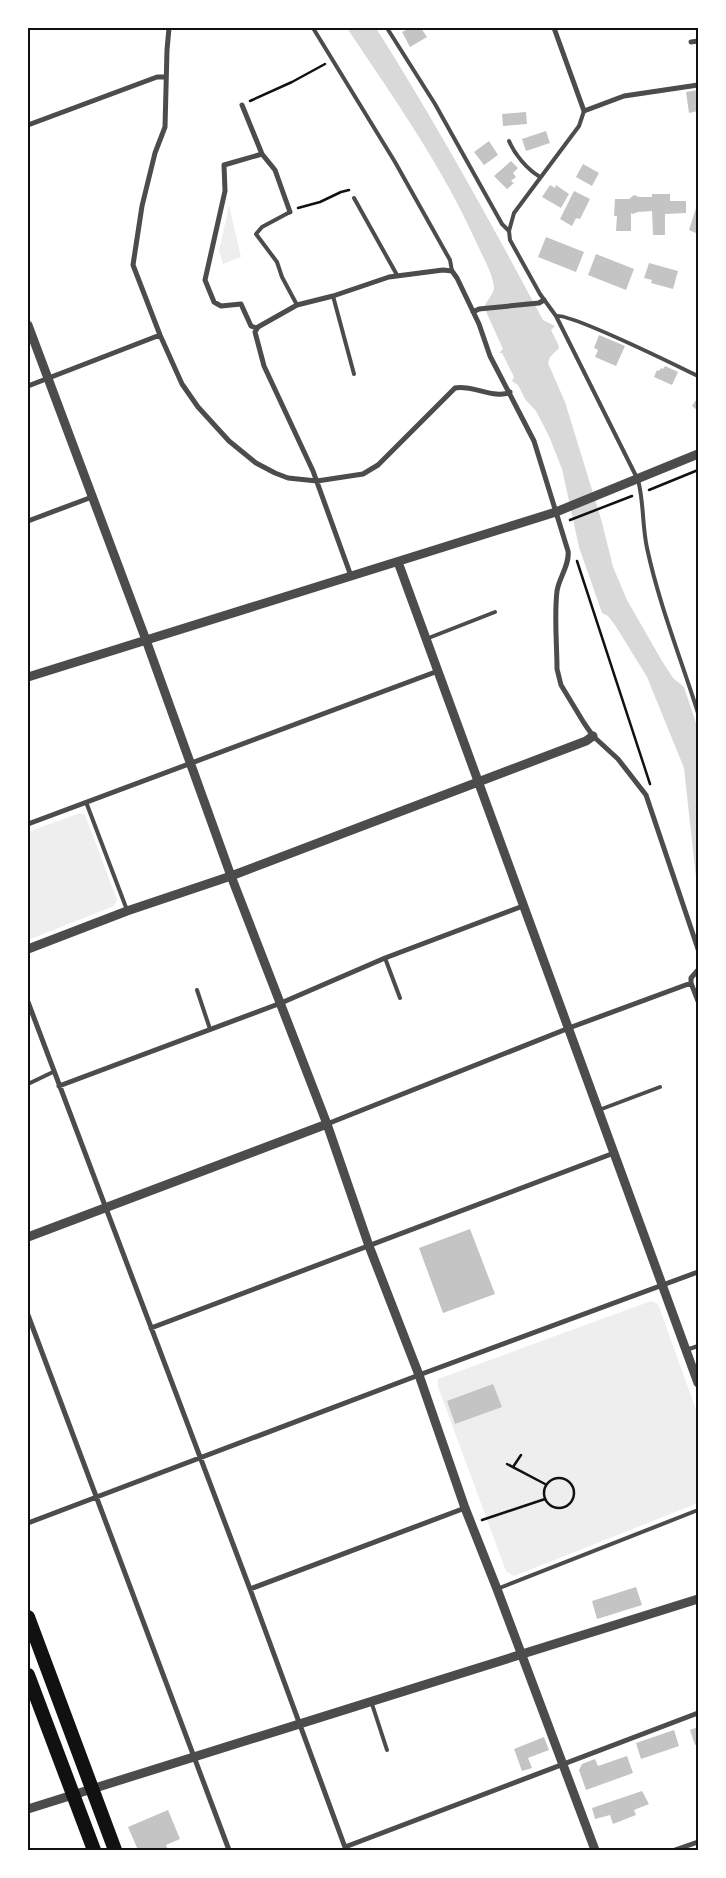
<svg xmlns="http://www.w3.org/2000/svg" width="726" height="1878" font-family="'PT Sans Narrow',sans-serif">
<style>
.green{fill:#eee}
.water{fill:#d9d9d9}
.building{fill:#c4c4c4}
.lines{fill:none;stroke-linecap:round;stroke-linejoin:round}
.path{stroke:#111;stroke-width:2.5}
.service{stroke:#4c4c4c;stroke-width:4}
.minor{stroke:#4c4c4c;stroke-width:5}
.tertiary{stroke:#4c4c4c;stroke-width:9}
.trunk{stroke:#111;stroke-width:14}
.neatline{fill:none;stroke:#111;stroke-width:2}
</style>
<rect width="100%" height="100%" fill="#fff"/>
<path class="green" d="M229,205L241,257L223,264L219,251Z
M80,813L85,815L117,900L114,906L28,940V832Z
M651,1301L658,1304L698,1415V1503L514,1576L506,1571L438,1387V1379Z"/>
<path class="water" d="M347,28H376C436,123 490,221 543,320L555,326L551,330L558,344L559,348L550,357L548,363L565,402L601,519L613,567L627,600L662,661L673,678L684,687L698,729V896L684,768L647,677L615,625L608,616L602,613L579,547L562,469L549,436L536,411L525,399L518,385L512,381L514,377L502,353H499L503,349L484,307C487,300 494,294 494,287C492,272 483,257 477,244C443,167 393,97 347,28Z"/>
<path class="building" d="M410,28H421L427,37L410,47L402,32Z
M698,90V111L689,113L686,92Z
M526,112L527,124L503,126L502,114Z
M546,131L550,143L526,151L522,139Z
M489,141L498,155L484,165L474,152Z
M511,161L518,168L513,173L516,177L511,181L514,183L507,189L494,176Z
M583,164L599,173L592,186L576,177Z
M550,185L555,188L556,185L569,194L561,208L542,197Z
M574,191L590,199L580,219L576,218L572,226L560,219Z
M652,194H670V201H686V213L665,214V235H653L652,211L638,212L633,214L631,213V231H616L617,216H614L615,199H629L634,195L639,197H652Z
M698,202V234L689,230Z
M546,237L584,252L576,272L538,257Z
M596,254L634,269L626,290L588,275Z
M649,263L678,271L673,289L651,283L652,280L644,278Z
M599,335L625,346L616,366L595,357L598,350L594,348Z
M665,366L678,372L672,385L654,377L657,370L659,371L661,368L663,369Z
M698,397V411L692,406Z
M470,1229L495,1294L443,1313L419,1248Z
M493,1384L502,1407L455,1424L447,1401Z
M636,1587L642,1605L597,1619L592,1601Z
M698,1727V1744L695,1745L690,1730Z
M674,1730L679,1746L641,1759L636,1743Z
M544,1737L549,1750L528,1758L532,1768L522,1771L514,1749Z
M627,1756L633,1773L586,1790L579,1770L582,1764L595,1759L598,1766Z
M642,1791L649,1804L634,1810L636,1815L613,1824L610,1815L595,1819L592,1808Z
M168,1810L180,1839L166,1845L168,1850H138L128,1827Z"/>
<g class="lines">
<path class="path" d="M250,101L292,82L325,64
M298,208L320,202L341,192L349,190
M649,490L698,470
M570,520L632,496
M577,561L650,784
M507,1464L545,1484
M513,1467L521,1455
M544 1493a15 15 0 1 1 30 0a15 15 0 1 1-30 0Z
M482,1520L545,1499"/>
<path class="service" d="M313,28L395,162L450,260L452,271
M387,28L435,104L502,224L509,231
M584,111L579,126L514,213L509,231L510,240L540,294L556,316L638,480C644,502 642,525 647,548C659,604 681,659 698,713
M509,141C515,155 527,169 540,177
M354,198L397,275
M290,212L262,227L256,234L277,262L282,277L297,305
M333,296L354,374
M556,316C571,313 677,366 698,376
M426,639L495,612
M86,802L127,910
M385,958L400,998
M197,990L210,1029
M28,1084L53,1072
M599,1110L660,1087
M686,1350L698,1346
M497,1589L698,1510
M371,1701L387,1750"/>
<path class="minor" d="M169,28L167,50L165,127L155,153L142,206L133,265L160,335L182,384L198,407L229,441L256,463L275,473L288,478L317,481L363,474L378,465L455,388C471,384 496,400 510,392
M554,28L584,111L624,96L698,85
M691,42L698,41
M242,105L262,154L275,170L290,212
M28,125L157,77H166
M473,312L479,309L539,303L544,300
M256,328L251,326L241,304L221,306L214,302L205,280L225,191L224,165L262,154
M28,386L160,335
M28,521L92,497
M351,576L313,471L264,366L255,332L258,327L297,305L333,296L389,277L443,270L452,271L457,278L479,324L490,356L534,441L568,551C570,564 559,578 557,591C554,617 557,644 557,669L561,685L584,723L593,736L618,759L646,795L698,949
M28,824L438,671
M698,970L691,978V983L698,1001
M28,1002L250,1589L346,1850
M59,1086L281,1003L385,958L523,906
M327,1124L569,1028L691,983
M28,1315L229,1850
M151,1328L614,1153
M28,1523L419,1375L698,1272
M250,1589L465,1508
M345,1847L698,1713
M675,1850L698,1842"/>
<path class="tertiary" d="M28,325L146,640L231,876L327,1124L369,1246L419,1375L465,1508L497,1589L595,1850
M398,562L698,1383
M28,677L556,512L698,454
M28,949L127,911L231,876L586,741L593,736
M28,1237L327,1124
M28,1809L698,1599"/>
<path class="trunk" d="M28,1617L115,1850
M28,1675L94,1850"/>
</g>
<rect width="726" height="1878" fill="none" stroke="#ffffff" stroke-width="58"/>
<rect x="29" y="29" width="668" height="1820" class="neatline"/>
</svg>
